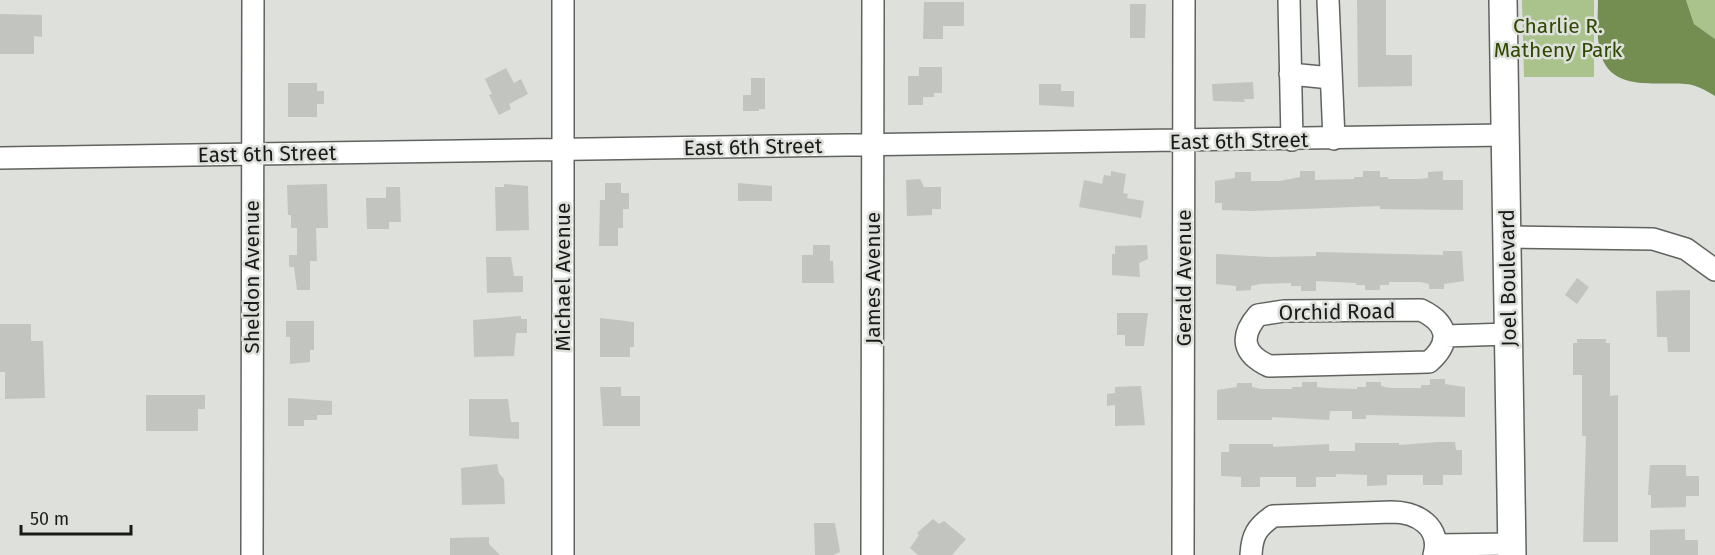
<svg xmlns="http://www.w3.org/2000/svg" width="1715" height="555" font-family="'Fira Sans',sans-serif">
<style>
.green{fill:#aac38d}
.water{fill:#738e50}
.building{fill:#c2c4bf}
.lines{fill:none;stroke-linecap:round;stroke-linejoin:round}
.minor-casing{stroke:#60635e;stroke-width:24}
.major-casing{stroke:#60635e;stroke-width:30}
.minor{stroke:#fff;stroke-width:21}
.major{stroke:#fff;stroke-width:27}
.labels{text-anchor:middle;stroke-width:5;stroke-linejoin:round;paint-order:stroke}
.park-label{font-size:21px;fill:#304800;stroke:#dde0db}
.street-label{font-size:21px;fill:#1a1b19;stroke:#dde0db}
</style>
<rect width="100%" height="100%" fill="#dde0db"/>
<path class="green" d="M1522,0H1594V77H1524Z
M1686,0H1715V39L1694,24Z"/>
<path class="water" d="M1598,0H1686L1694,24L1715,39V96C1705,90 1697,85 1686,84C1655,81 1609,93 1600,51C1596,35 1598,16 1598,0Z"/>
<path class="building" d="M1357,0H1386V55H1412V86L1358,87Z
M924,2H964V26H943V39H923Z
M1130,4H1146L1145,38H1130Z
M0,14L42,15V37L34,36V54H0Z
M919,67H942V93H934V97H923V105H908V76H919Z
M506,68L514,83L521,79L528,94L509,104L511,109L499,115L489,95L492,94L485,79Z
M751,78H765V109H759V111H743V95H751Z
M1253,82L1254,99H1244L1245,102L1213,101L1212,84Z
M288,83H317V91H324V104H317V117H288Z
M1039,84H1061V91H1074V107L1039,105Z
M1111,171L1126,174L1123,193L1128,194L1127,198L1144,201L1141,218L1079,207L1084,180L1102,184L1104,175L1111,176Z
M1300,171H1315V180L1354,179V177H1363V171H1380V177H1388V179H1420L1428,178V172L1443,171V180H1463V210L1380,209V206L1251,211L1222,210V203H1215V181L1235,178V172H1251V181H1280L1300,177Z
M920,179L924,187H941V209H932V215L907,216L906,180Z
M605,183H621V193H629V209H623V228H618V246H599L600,200H605Z
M738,183L772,186V201H738Z
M327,184L328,228H316L317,261H310V290H297L294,267H289V255H297V228H291V215H288L287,185Z
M504,184L528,186L529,230L496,231L495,187H504Z
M386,187H400L401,222H389V229H367L366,198H386Z
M813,245H830V261H833L834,283H802V255H813Z
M1147,245L1148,259L1139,263L1140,277L1112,275V254H1115V246Z
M1443,251H1462L1464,281L1444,284V289H1429V284L1420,282H1389V285H1380V290H1365V285H1356V283L1316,281V291H1301V286H1291V283L1260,284L1251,286V290L1236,291V286L1216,284V254L1270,257L1316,256V252L1443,255Z
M486,257H511L514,276H523V292L487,293Z
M1577,278L1589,287L1577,304L1565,295Z
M1690,290V352H1668L1667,337H1657L1656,291Z
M1117,313H1148L1144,346H1125V335H1117Z
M521,316V319H527V333H516L514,356L474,357L473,320Z
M600,318L634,322V347H630V357H600Z
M286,321H314V350H310V362L290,364V337H286Z
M0,324H31V341H43L45,398L5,399V372H0Z
M1577,339H1606V343H1610V396L1618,395V542H1583L1586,436H1582V375H1573V343H1577Z
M1430,379H1445V384L1465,387V417L1366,415V419H1352V411H1330L1329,420L1272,417V420H1217V390L1237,387V383H1252V387L1261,389H1292V387H1302V382H1317V387L1326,388L1357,389V387H1366V382H1381V386L1390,388H1421V385H1430Z
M1141,386L1145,425L1115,426V405L1107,406V394L1115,393V387Z
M600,387H621V396H640V426H603Z
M146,395H205V409H198V431H146Z
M288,398L332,401V415H317V420H304V426H288Z
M469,399H508L511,422H519V439L469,436Z
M1439,442H1455L1456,450H1462V475H1443V485H1423V475H1387V485L1367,486V475L1336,474V477H1316V487H1296V477H1260V487H1241V477L1221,476V452H1229V444H1273V447L1329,444V451H1355V443H1399V445Z
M497,464L499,473L504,479L505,504L462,505L461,468Z
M1650,465H1686V476H1699V496H1686V507L1651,508V495H1648Z
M933,519L939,524L944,521L966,539L952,555H918L910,548L919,535L917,533Z
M814,523H835L840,552L833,555H815Z
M1685,529V540H1698V555H1650V530Z
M489,537V544L500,555H450V538Z"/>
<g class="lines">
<g class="minor-casing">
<path id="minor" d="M1289,0L1292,140
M1328,0L1334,139
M1290,74L1331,78
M0,158L1506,135
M1507,237L1653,239L1686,249L1715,270
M1421,310C1448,323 1452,342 1429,362L1269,366C1243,354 1239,337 1258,315L1284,311Z
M1445,336L1509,334
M1437,545L1512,544
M252,555L253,0
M563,555V0
M872,555L873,0
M1183,555L1184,0
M1251,555C1252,535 1257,527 1273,516L1392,512C1417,512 1442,527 1434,555"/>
</g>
<g class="major-casing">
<path id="major" d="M1503,0L1512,555"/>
</g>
<use href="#minor" class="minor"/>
<use href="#major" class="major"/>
</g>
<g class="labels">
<g class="park-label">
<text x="1558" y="33">Charlie R.<tspan x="1558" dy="24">Matheny Park</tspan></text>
</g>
<g class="street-label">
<text transform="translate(1239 141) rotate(-1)" y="7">East 6th Street</text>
<text transform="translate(753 147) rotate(-1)" y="7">East 6th Street</text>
<text transform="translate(267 154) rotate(-1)" y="7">East 6th Street</text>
<text transform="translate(252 277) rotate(-90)" y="7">Sheldon Avenue</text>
<text transform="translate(563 277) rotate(-90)" y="7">Michael Avenue</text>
<text transform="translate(873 278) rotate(-90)" y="7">James Avenue</text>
<text transform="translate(1184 278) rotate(-90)" y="7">Gerald Avenue</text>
<text transform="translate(1508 278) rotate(-91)" y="7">Joel Boulevard</text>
<text transform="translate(1337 312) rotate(-1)" y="7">Orchid Road</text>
</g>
</g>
<path d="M21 525v9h110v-9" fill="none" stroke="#1a1b19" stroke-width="3"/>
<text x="30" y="525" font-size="18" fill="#1a1b19" stroke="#dde0db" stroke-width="4.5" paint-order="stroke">50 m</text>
</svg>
